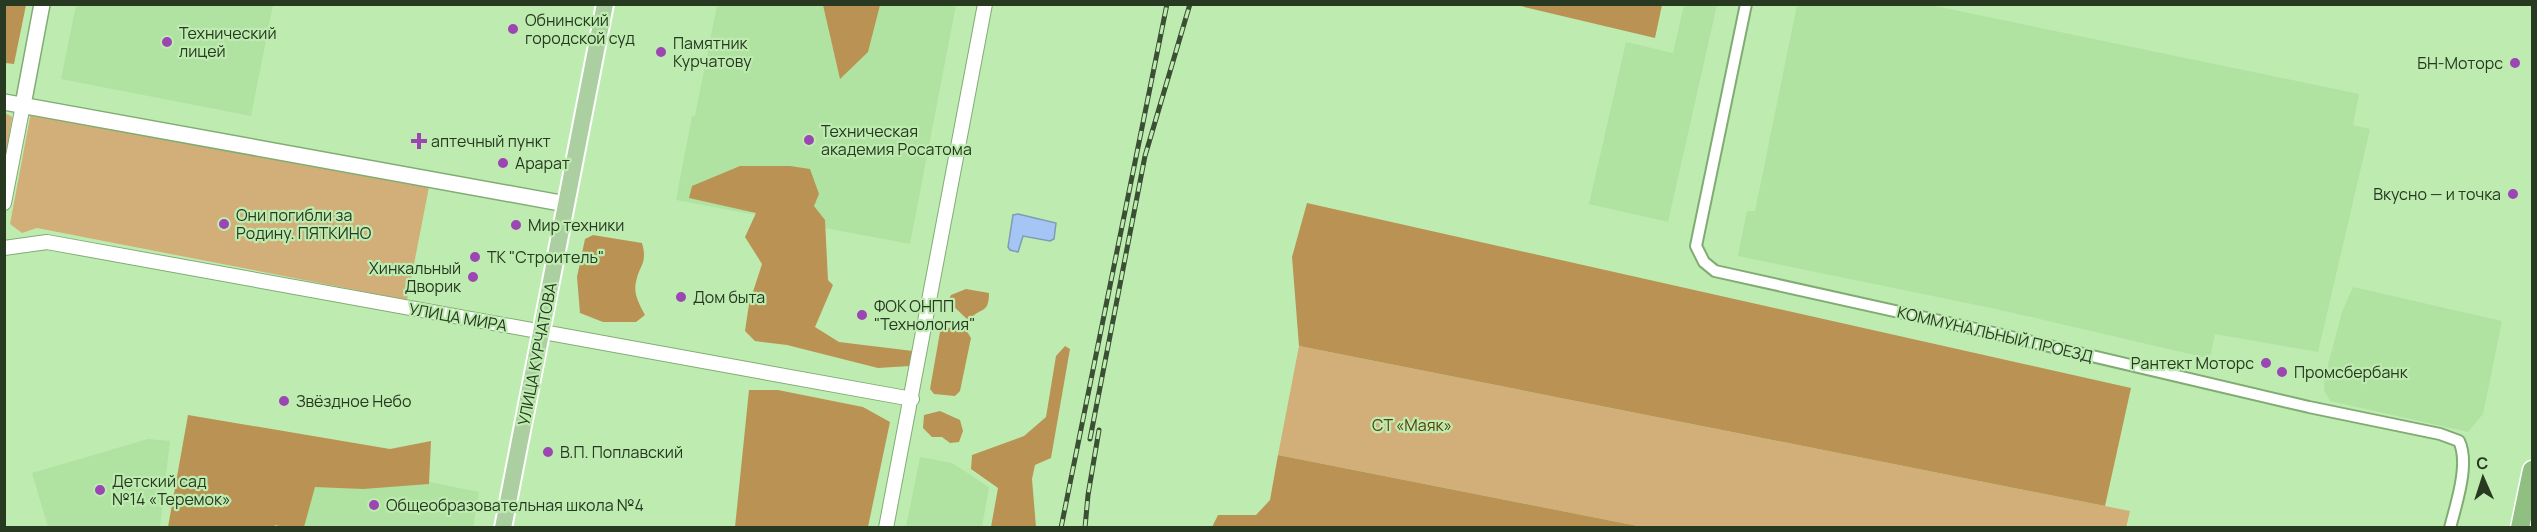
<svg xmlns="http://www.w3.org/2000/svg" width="2537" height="532" font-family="Manrope,sans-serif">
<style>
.built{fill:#b0e2a1}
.green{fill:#d2af78}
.forest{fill:#ba9354}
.water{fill:#a5c5f4;stroke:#7f9bb5;stroke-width:1.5}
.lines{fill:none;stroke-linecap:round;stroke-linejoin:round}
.minor-casing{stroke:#80ac73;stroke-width:14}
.tertiary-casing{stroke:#80ac73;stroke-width:16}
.secondary-casing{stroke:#80ac73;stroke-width:18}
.primary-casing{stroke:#fff;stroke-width:20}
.trunk-casing{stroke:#fff;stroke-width:21}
.minor{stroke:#fff;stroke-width:10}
.tertiary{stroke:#fff;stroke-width:14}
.secondary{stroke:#fff;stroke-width:15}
.primary{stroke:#accfa1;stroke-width:16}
.trunk{stroke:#90bf82;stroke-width:18}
.rail-casing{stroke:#3a4f33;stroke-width:5}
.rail{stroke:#beecb0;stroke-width:3;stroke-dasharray:9;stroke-linecap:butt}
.poi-dot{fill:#9c46b3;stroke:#beecb0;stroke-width:2}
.labels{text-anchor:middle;stroke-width:4.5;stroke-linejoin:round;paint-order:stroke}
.poi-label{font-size:16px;fill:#273921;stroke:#beecb0;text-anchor:start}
.street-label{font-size:16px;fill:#273921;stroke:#beecb0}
.park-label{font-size:16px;fill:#593e09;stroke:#beecb0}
</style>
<rect width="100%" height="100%" fill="#beecb0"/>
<path class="built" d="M76,5H273L251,116L61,79Z
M717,5H956L910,244L676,200L692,116H695Z
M1684,5H1717L1668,222L1589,204L1626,42L1673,53Z
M1797,5H1930L2359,94L2353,125L2370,129L2318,352L2215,334L2210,357H2203L1996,309L1738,256L1747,211H1755Z
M2353,287L2502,321L2483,414L2468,432L2330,401L2324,390V380L2342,312Z
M148,439L170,441L160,527H48L32,473Z
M920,457L952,463L989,487L982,527H906Z
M336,463L479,492L473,527L267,528Z"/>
<path class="green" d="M31,112L429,187L407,300L37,228L22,233L10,224Z
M5,113L12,117L5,161Z
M1299,346L2130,511L2126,528L1643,527L1278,455Z"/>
<path class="forest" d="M4,5H26L14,64L5,63Z
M823,5H880L868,52L840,79Z
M1516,5H1662L1655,38Z
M740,166H790L810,169L819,194L814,206L825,220L828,280L833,285L815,327L839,342L913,351L910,366L878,368L787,345L755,341L745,331L749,304L762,264L745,237L756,213L689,198L692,186Z
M1307,203L2131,388L2105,506L1299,346L1292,257Z
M593,235L642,243C648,264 639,265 636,282C633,294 640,305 645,315L636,322H603L580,313L577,277L585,239Z
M966,289L989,293C989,316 979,306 969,321L948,301L951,295Z
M956,327L966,330L971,338L960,391L955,396L934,394L930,389L940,332L946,328Z
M1065,346L1070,349L1051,458L1035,465L1032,479L1036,527H991L998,488L971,469L972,455L1024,436L1046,417L1056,356Z
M749,390H778L863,407L890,422L868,527H735Z
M940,411L960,420L963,431L959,442L950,443L942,437H932L923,428L924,415Z
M188,415L390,449L431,441L429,484L363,489L315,487L304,527H284L275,525L274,528L168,527Z
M1278,455L1643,527H1212L1218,515H1256L1270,500Z"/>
<path class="water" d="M1018,214L1056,223L1054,239L1050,241L1023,236L1018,252L1010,250L1008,247L1013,215Z"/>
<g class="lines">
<g class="minor-casing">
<path id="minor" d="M1746,4L1696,246L1704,262L1715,271L1998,334L2309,407L2440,434L2459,441C2470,464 2456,504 2450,528"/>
</g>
<g class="tertiary-casing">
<path id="tertiary" d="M4,203L23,105
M4,248L47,242L912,399
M886,528L985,4"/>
</g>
<g class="secondary-casing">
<path id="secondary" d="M4,102L566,204
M23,105L42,4"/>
</g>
<g class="primary-casing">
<path id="primary" d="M503,528L605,4"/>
</g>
<g class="trunk-casing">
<path id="trunk" d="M2520,528L2532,470"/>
</g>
<use href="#minor" class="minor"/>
<use href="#tertiary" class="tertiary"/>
<use href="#secondary" class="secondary"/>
<use href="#primary" class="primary"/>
<use href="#trunk" class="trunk"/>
<g class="rail-casing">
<path id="rail" d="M1090,439L1145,156L1190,4
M1061,528L1167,4
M1085,528L1088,495L1099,430"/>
</g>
<use href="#rail" class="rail"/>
</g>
<g class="poi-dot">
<circle cx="513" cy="29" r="6"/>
<circle cx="167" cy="42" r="6"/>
<circle cx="661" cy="52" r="6"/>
<circle cx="2515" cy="63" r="6"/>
<circle cx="809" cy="140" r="6"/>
<path d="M416 132h6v6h6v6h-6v6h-6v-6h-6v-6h6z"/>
<circle cx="503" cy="163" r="6"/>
<circle cx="2513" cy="194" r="6"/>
<circle cx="224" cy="224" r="6"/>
<circle cx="516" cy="225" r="6"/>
<circle cx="475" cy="257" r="6"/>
<circle cx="473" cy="277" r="6"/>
<circle cx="681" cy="297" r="6"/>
<circle cx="862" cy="315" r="6"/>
<circle cx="2266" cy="363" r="6"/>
<circle cx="2282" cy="372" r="6"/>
<circle cx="284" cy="401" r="6"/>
<circle cx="548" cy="452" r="6"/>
<circle cx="100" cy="490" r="6"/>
<circle cx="374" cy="505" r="6"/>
</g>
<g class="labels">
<g class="poi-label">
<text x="525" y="26">Обнинский<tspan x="525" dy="18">городской суд</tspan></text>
<text x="179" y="39">Технический<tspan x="179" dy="18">лицей</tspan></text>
<text x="673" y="49">Памятник<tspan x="673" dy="18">Курчатову</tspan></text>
<text x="2503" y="69" text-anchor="end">БН-Моторс</text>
<text x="821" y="137">Техническая<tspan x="821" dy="18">академия Росатома</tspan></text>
<text x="431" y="147">аптечный пункт</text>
<text x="515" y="169">Арарат</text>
<text x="2501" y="200" text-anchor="end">Вкусно — и точка</text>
<text x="236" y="221">Они погибли за<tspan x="236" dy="18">Родину. ПЯТКИНО</tspan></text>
<text x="528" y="231">Мир техники</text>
<text x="487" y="263">ТК "Строитель"</text>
<text x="461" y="274" text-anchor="end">Хинкальный<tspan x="461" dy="18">Дворик</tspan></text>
<text x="693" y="303">Дом быта</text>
<text x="874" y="312">ФОК ОНПП<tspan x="874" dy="18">"Технология"</tspan></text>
<text x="2254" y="369" text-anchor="end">Рантект Моторс</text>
<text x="2294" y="378">Промсбербанк</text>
<text x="296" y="407">Звёздное Небо</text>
<text x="560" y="458">В.П. Поплавский</text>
<text x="112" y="487">Детский сад<tspan x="112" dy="18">№14 «Теремок»</tspan></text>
<text x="386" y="511">Общеобразовательная школа №4</text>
</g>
<g class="street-label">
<text transform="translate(458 317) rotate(10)" y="6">УЛИЦА МИРА</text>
<text transform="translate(1995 334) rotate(13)" y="6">КОММУНАЛЬНЫЙ ПРОЕЗД</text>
<text transform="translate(537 354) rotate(-79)" y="6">УЛИЦА КУРЧАТОВА</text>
</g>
<g class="park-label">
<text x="1412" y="431">СТ «Маяк»</text>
</g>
</g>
<rect width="2537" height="532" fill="none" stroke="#273921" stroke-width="12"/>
<g transform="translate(2483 478) rotate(357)" stroke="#beecb0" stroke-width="4.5" paint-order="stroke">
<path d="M0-4.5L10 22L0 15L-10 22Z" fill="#273921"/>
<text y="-9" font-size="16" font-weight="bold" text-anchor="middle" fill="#273921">С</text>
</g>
</svg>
